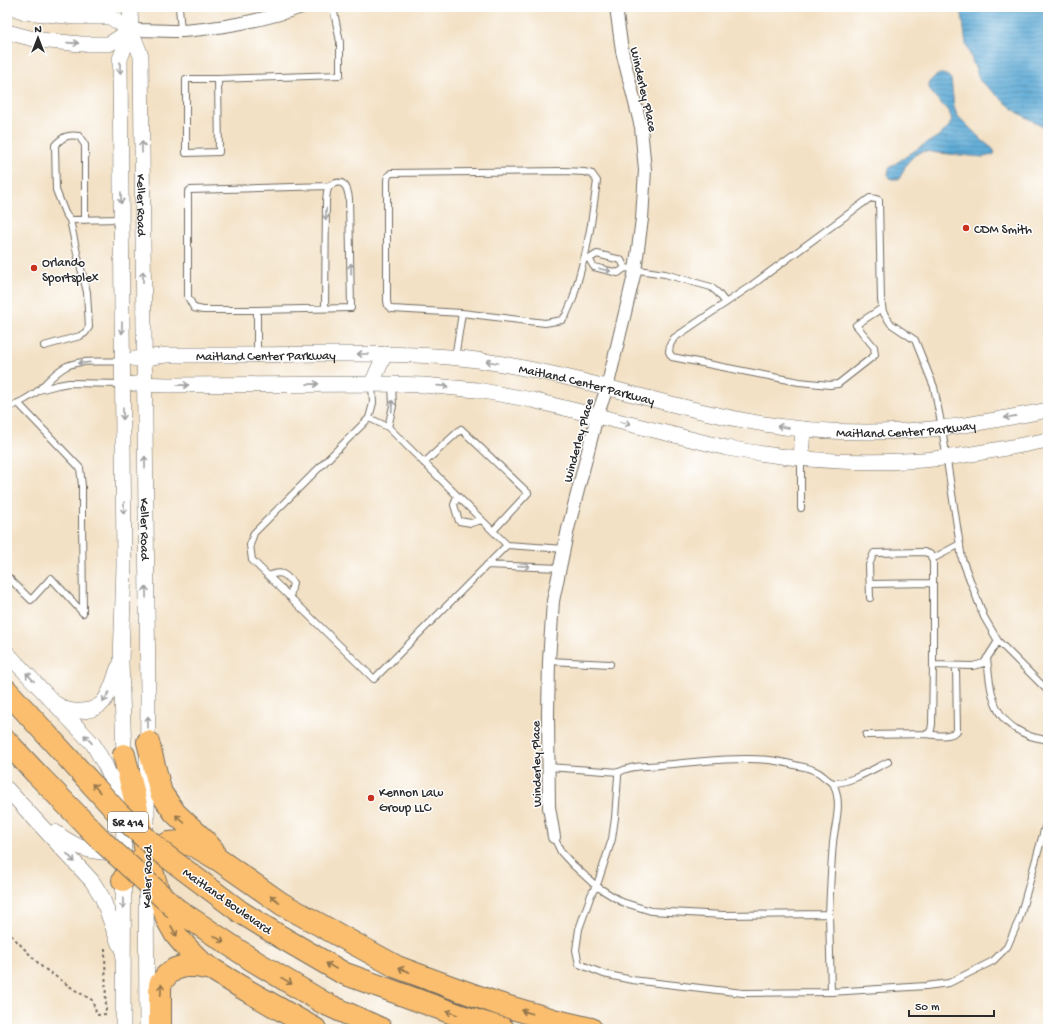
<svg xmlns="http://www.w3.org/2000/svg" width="1055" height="1036" font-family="'Gochi Hand',sans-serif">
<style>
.water{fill:url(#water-rules);stroke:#446a80}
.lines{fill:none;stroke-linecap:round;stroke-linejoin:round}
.service-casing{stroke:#716b61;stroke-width:8}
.minor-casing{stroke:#716b61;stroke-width:14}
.tertiary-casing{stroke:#716b61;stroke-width:16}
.motorway-casing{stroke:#716b61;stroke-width:24}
.path{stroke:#716b61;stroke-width:2;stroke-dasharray:3 3;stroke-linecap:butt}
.service{stroke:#fff;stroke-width:6}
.minor{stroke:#fff;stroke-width:12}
.tertiary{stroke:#fff;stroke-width:15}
.motorway{stroke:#fabe6e;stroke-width:22}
.motorway-bridge-casing{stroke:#716b61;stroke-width:24;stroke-linecap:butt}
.motorway-bridge{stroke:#fabe6e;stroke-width:22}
.oneway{stroke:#a0a0a0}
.oneway2{stroke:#92744c}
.poi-dot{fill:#c8321e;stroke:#fff;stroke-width:1.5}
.labels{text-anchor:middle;stroke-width:3;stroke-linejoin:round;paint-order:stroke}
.shield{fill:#fff;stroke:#6b6b6b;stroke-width:1}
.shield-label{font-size:12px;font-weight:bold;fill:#2b2b2b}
.street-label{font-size:13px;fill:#2b2b2b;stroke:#fff}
.poi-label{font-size:13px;fill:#2b2b2b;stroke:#fff;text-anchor:start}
</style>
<defs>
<pattern id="water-rules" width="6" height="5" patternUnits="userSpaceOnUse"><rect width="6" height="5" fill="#5daad6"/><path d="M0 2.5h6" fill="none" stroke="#4d8bae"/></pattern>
</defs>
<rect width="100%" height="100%" fill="#fff"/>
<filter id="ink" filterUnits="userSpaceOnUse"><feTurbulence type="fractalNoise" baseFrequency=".025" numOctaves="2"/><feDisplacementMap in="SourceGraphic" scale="8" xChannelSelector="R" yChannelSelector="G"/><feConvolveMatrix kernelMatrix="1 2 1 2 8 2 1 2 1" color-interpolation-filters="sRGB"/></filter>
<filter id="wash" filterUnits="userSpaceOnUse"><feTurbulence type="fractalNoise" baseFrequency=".012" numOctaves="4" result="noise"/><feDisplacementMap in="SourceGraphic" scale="16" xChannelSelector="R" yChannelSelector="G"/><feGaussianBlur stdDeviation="0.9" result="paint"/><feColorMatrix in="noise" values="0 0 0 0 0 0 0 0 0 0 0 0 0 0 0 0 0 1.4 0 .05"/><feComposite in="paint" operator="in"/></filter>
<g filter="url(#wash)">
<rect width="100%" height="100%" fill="#f3e1c5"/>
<path class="water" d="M961,7H1048V130L1017,112L980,81L966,44Z
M940,74C945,74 948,75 951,79L954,107L957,115L983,141L993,149L995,153L993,155L983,157L938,153L926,151L921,152L915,155L907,163L899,179H892L889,178L888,174L889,168C899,161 910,154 920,147C929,141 947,134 951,122C956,106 908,88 940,74Z"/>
</g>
<g filter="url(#ink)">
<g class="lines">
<g class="service-casing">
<path id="service" d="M179,7L181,31
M218,79L219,152L186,153V79H218L340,75V42L333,7
M85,220V145L79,136C67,134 63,137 55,145L56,190L65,213L70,220L121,219
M585,258L589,259L597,254L621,260L625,268
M589,259L594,267L618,273L625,268L665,274L711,287L718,293L726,303
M882,308L856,325L874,347L875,355L838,384L830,385L799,382L672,357L669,352L670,345L674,338L752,285L870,198L876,199L879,200L881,300L883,312L891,324L915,340L934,387L942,428L962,559L984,617L998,641L1048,691
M257,310L351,308L349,198C347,185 343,178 329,186L327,192L326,201L325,308
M44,346L80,336L85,333L89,327L87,292L77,253L70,220
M257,355V310H203L194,308L188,297V192L190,190L329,186
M455,358L462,313L392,309L388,306L387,301V180L388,176L391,173L564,171L584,172L592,174L597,181L591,224L586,251L573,299L566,315L562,320L545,323L462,313
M39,390L58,385L69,383L123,384
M7,408C16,405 32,396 39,390C47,382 54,373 65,367C82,358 104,363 123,361
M369,418L388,427L507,545L374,679L252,560L250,545L254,533L369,418L373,403L372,385
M388,427L393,406L392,384
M801,458V508
M424,463L461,429L528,493L493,531
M457,496L454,505L459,521L471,523L482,520
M507,545L565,549
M932,559L960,544
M487,565L561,568
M7,576L31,600L51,578L83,613L82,520V486L80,468L18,403
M269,576C281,570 285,574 293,583L290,597
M870,584L933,583
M870,598L869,565L874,553L924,552L930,554L933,562V665L973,666L984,663L998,641
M987,658C991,694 992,722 1030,736C1036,738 1042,739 1048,740
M549,661L610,664
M926,734C935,735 949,738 957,731L956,666
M866,735L928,734L931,730L932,724L933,665
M888,762C873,769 850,783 834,783C828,782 824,776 819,773C814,770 805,767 799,766C790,764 779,761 769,760C733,757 697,762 661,765C646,767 632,765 619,772L618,776L615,818L612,839L598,882L591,895L579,929L576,950L579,964L604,974L632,980L743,993L831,992L926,986L949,983L993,961L1007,947L1019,920L1048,816
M548,767L619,772
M554,837L561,852L572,864L596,886L622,902L651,911L724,915L829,914C830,891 831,867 833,843C835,822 843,804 833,783
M829,914L831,992"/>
</g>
<g class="minor-casing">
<path id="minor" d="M131,30C148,30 165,31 183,31C223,28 264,20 302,7
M554,837L549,807L548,715L549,661L553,601L568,529L597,416L607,388L635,271L642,219L645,170L641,127L622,51L616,7"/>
</g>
<g class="tertiary-casing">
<g id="tertiary">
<path d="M11,7L25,12L76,17H110L131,30"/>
<path id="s1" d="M131,30L141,56L148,696L147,823"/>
<path d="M7,32L34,39L49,41L81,44H109L131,30"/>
<path id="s2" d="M135,359L167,355C218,355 268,355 319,354C374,354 429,353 484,361C572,374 655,403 742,420C807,433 876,435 942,428C978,424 1013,417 1048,410"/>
<path d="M372,383L385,354"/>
<path d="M134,384L168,385L392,384L423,385L477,390L532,400L727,448C798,461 871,466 943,458C978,454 1013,447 1048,440"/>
<path d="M801,458L803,429"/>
<path d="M7,653L93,744L105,765L115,787L120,801"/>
<path d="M56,704C59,705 62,707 65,709C75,713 95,712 103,702C111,693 114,679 118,668"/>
<path d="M7,789L92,881L102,897L119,944"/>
<path d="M55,832C80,850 89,852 118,853"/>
<path d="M146,877L147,1029"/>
<path d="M123,1029L124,755L121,662L124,566L120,59L131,30L130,7"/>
</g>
</g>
<g class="motorway-casing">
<path id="motorway" d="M7,691L28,714
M7,742L35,772
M148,742L161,793L175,813L204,840L213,850
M124,755L133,791L147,855L167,919L176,935L187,948L202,963L241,987L315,1029
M123,880L134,865L147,855L169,843L180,842L195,846L219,860L282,904L397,967L451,987L499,1004L557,1021L591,1029
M176,909L254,961L324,1003L381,1029
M242,913L281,937L343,973L461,1016L503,1029
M160,1029V984L167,975L175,969L185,966H195L212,969"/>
</g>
<path class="path" d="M7,931L42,967L75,990L92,1000L97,1015L106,1014L105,947"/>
<use href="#service" class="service"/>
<use href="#minor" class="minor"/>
<use href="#tertiary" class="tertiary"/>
<use href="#motorway" class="motorway"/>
<g class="motorway-bridge-casing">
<path id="motorway-bridge" d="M28,714L119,814L162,853L242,913
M35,772L103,842L176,909"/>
</g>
<use href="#motorway-bridge" class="motorway-bridge"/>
</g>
<defs><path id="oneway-shaft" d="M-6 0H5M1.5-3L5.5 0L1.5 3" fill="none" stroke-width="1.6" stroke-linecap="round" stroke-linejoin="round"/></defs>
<g class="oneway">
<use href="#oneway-shaft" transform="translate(73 43) rotate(4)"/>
<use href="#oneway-shaft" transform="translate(120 68) rotate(90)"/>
<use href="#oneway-shaft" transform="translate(142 147) rotate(-90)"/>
<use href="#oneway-shaft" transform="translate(121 198) rotate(90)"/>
<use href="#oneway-shaft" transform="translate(326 214) rotate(91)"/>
<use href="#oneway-shaft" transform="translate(351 269) rotate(-91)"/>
<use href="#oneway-shaft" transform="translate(605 270) rotate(14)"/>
<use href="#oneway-shaft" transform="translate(143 277) rotate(-90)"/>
<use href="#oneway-shaft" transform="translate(122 328) rotate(90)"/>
<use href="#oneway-shaft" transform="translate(363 354) rotate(180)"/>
<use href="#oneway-shaft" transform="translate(492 362) rotate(-171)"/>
<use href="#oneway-shaft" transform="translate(84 363) rotate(174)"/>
<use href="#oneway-shaft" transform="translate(313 384) rotate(-1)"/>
<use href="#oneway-shaft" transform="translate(183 385) rotate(-1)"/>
<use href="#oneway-shaft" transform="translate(443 386) rotate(4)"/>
<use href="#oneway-shaft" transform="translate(392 406) rotate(-87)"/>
<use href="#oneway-shaft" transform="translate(123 414) rotate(90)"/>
<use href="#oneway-shaft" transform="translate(1010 417) rotate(169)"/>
<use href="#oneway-shaft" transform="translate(625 423) rotate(14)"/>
<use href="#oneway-shaft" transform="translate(783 427) rotate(-172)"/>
<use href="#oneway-shaft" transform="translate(145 462) rotate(-91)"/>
<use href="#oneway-shaft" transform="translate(124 508) rotate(90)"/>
<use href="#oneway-shaft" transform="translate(524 566) rotate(2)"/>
<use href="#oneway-shaft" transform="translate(146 592) rotate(-91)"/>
<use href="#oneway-shaft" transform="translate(30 677) rotate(-133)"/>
<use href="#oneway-shaft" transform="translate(106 697) rotate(121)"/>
<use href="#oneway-shaft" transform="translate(148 722) rotate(-90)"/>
<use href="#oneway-shaft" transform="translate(88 739) rotate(-133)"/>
<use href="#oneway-shaft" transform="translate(71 858) rotate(47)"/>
<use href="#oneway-shaft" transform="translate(123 903) rotate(90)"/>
</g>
<g class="oneway2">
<use href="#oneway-shaft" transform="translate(96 788) rotate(-132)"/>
<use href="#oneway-shaft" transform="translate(180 819) rotate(-138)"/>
<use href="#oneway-shaft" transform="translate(275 899) rotate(-144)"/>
<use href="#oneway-shaft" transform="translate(174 931) rotate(61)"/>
<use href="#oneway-shaft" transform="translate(219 939) rotate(34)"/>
<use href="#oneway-shaft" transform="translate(331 966) rotate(-150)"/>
<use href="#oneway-shaft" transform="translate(404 970) rotate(-159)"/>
<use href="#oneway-shaft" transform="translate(287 981) rotate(31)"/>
<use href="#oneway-shaft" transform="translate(161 990) rotate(-87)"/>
<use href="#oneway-shaft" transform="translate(527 1012) rotate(-164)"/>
<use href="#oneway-shaft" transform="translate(452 1013) rotate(-160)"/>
</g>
</g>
<g class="poi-dot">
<circle cx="966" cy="228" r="4"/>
<circle cx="34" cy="268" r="4"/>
<circle cx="371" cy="798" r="4"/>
</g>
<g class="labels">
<rect class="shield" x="108" y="812" width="40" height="20" rx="3"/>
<g class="shield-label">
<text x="128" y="826">SR 414</text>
</g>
<g class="street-label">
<text transform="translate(645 89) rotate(77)" y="5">Winderley Place</text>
<text dy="5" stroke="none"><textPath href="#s1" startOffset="177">Keller Road</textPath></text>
<text dy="5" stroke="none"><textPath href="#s2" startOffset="131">Maitland Center Parkway</textPath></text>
<text dy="5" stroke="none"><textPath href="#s2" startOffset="455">Maitland Center Parkway</textPath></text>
<text dy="5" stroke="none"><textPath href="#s2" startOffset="779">Maitland Center Parkway</textPath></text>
<text transform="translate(577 440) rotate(-75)" y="5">Winderley Place</text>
<text dy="5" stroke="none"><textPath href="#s1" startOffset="501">Keller Road</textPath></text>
<text transform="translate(535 764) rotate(-91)" y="5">Winderley Place</text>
<text transform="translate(146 877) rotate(-89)" y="5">Keller Road</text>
<text transform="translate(228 900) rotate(35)" y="5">Maitland Boulevard</text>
</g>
<g class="poi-label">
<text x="974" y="233">CDM Smith</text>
<text x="42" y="266">Orlando<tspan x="42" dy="15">Sportsplex</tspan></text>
<text x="379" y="796">Kennon Law<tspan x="379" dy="15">Group LLC</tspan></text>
</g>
</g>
<rect width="1055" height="1036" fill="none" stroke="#fff" stroke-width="24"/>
<g transform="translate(38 38)" stroke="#ffffff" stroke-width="3" paint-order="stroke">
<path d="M0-3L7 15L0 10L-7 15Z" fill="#2b2b2b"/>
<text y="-6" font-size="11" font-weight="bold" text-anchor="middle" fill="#2b2b2b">N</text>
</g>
<path d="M909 1010v6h85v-6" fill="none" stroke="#2b2b2b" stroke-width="2"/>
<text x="915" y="1010" font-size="12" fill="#2b2b2b" stroke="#ffffff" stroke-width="3" paint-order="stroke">50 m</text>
</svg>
